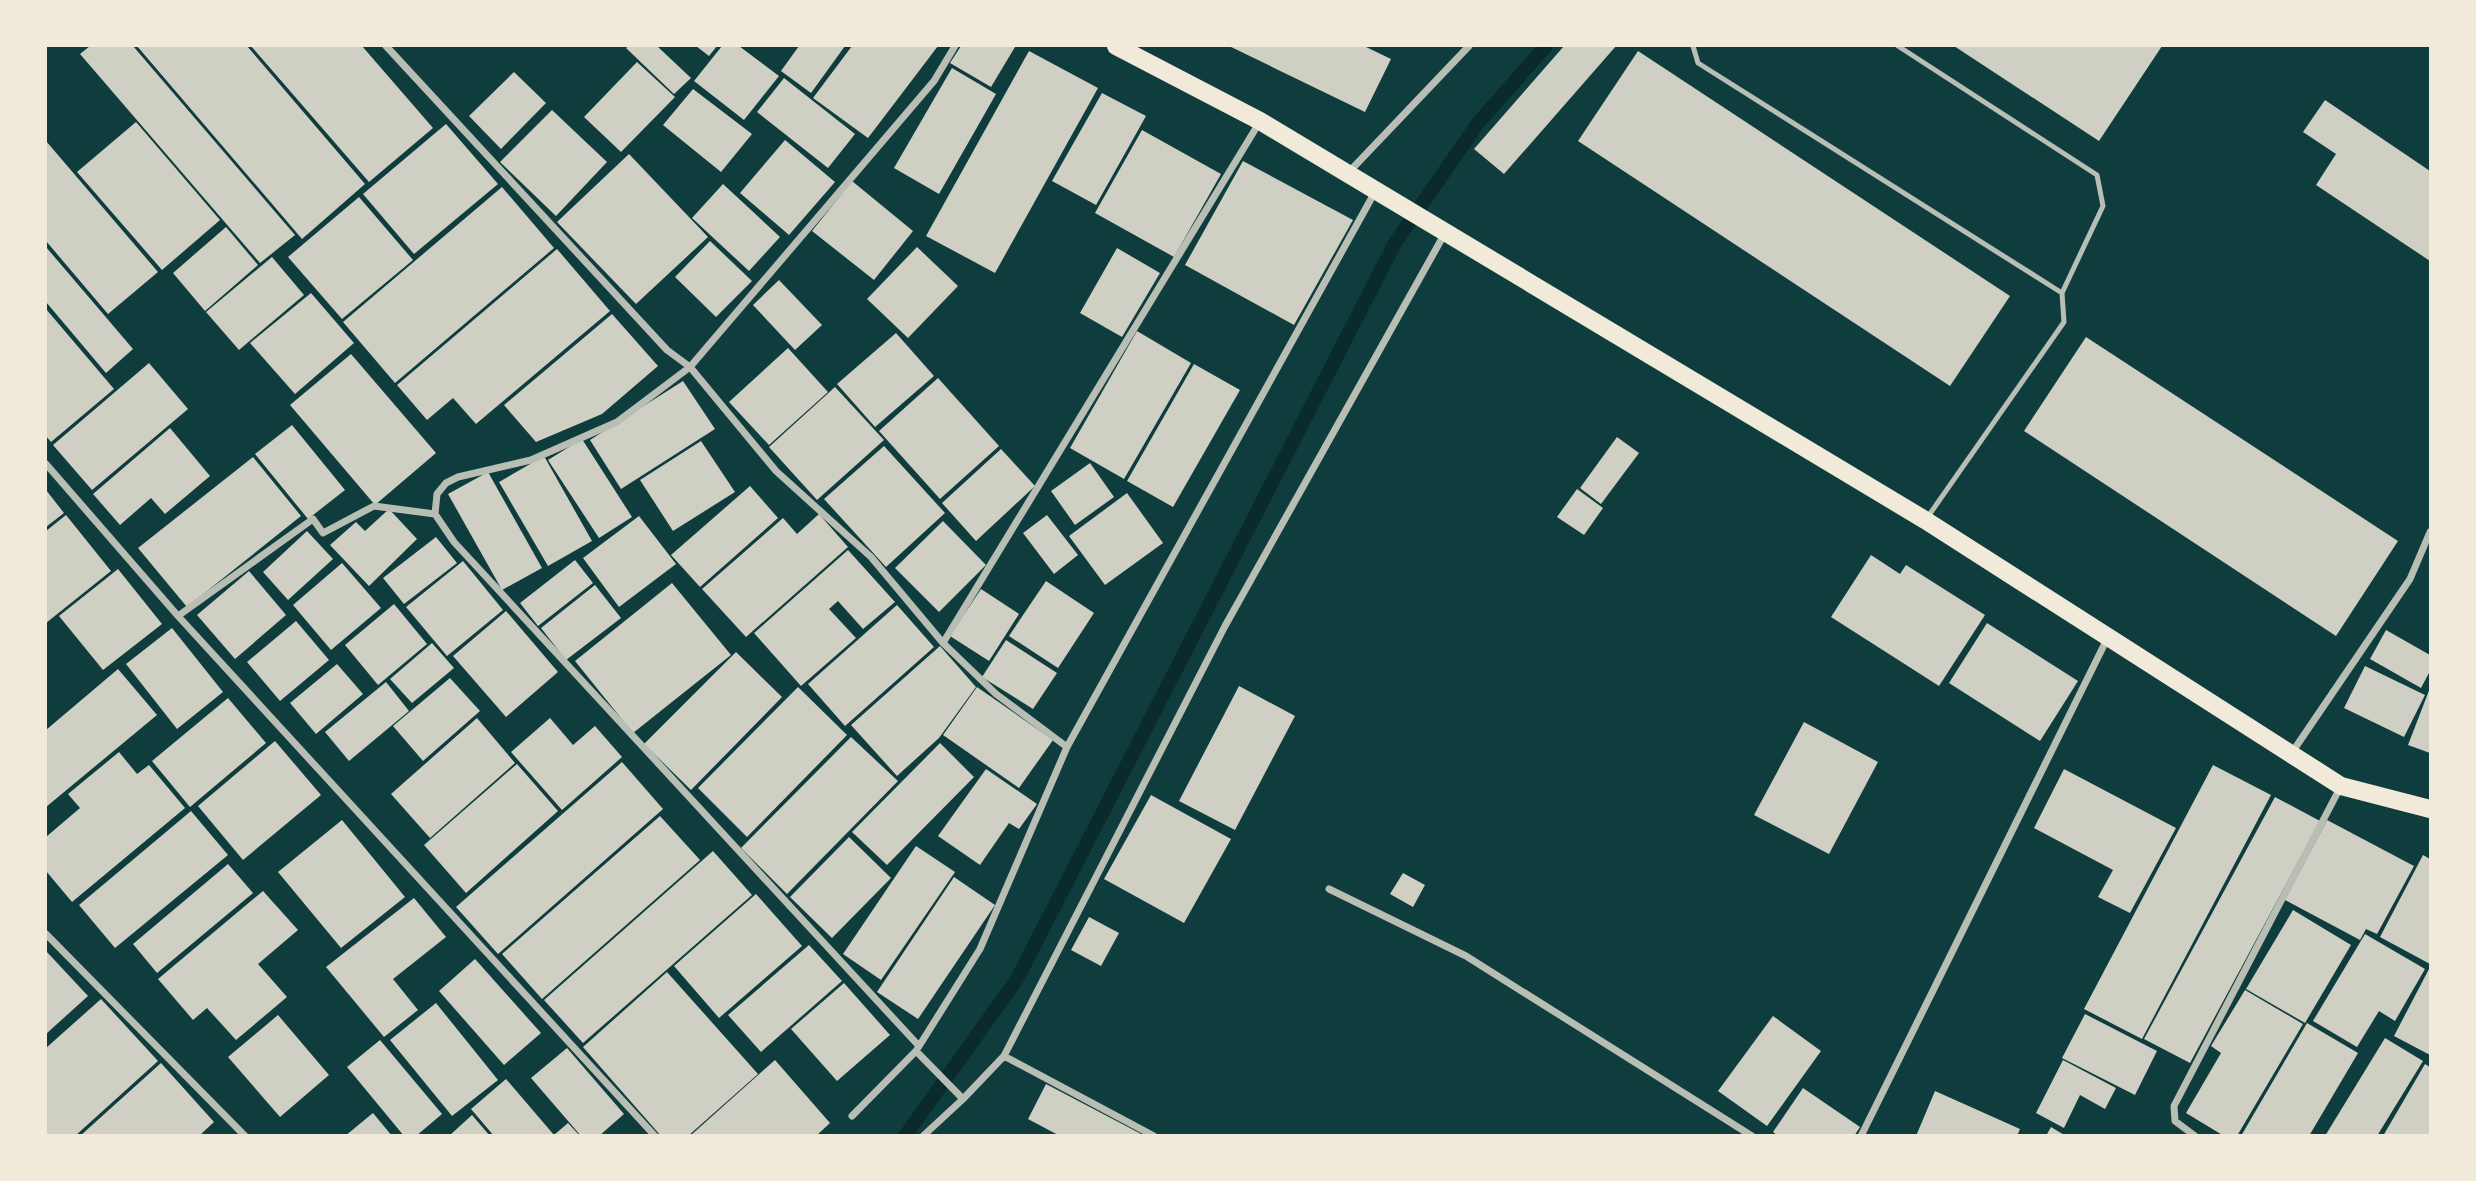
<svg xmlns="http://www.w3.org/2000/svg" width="2476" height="1181" font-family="Inter,sans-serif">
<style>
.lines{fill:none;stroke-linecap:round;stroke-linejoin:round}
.stream{stroke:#0a2a2b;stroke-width:14}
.building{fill:#cfcfc3}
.service{stroke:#b8beb3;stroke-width:5}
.minor{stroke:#b8beb3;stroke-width:7}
.primary{stroke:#f1e9da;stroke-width:18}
</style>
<rect width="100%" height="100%" fill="#0f3d3e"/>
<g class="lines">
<path class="stream" d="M905,1136L1017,979L1395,243L1478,123L1546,46"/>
</g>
<path class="building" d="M90,46H133L295,235L260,263L80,54Z
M137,46H247L365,184L302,239Z
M251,46H362L433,128L369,182Z
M629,46H657L691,78L674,94L626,48Z
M696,46H717L709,56Z
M722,46H739L779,76L744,120L694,81Z
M799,46H845L811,93L781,71Z
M852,46H938L868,138L813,98Z
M961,46H1013L1015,47L991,87L950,63Z
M1229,46H1364L1391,59L1365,112Z
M1564,46H1616L1504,174L1474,149Z
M1954,46H2162L2099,141Z
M1029,51L1098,88L995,273L926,236Z
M1638,51L2010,296L1950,386L1578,141Z
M637,62L675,97L621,152L584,117Z
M952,68L996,94L939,194L894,168Z
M514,72L546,103L501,149L469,116Z
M784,78L855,134L828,168L757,112Z
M693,89L752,134L721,172L663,125Z
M1102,93L1146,116L1096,205L1052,181Z
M2325,100L2430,171V261L2316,185L2336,154L2303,132Z
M552,110L607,162L556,216L500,162Z
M136,122L220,220L162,270L77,172Z
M446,124L498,184L414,254L363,194Z
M1142,130L1221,174L1174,257L1095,213Z
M785,140L835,182L789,235L740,193Z
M46,141L158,272L108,314L46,241Z
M629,154L708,237L636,304L557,222Z
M1243,161L1353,220L1294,325L1185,265Z
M852,181L913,231L874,280L812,231Z
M723,184L780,237L749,271L692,218Z
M502,187L554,248L395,383L343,322Z
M359,197L413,260L342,319L288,257Z
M226,227L258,265L205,311L173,273Z
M710,241L752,281L716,317L675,277Z
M46,247L133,349L106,373L46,302Z
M917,247L958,286L908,338L867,299Z
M1117,248L1160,273L1122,337L1080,313Z
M557,249L610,311L476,424L453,398L427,420L397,385Z
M272,257L304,295L239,350L206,312Z
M779,280L822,325L795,350L753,305Z
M311,293L354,343L295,394L250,343Z
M46,309L114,389L51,442L46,436Z
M612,314L658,366L602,414L536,442L504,405Z
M1137,331L1191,363L1124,479L1070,448Z
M896,333L934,376L875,427L837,384Z
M2086,337L2398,541L2336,636L2024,431Z
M788,348L828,392L769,445L729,402Z
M351,354L436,453L375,505L290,405Z
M149,363L188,409L92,490L53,445Z
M1194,364L1240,390L1173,507L1127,481Z
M938,378L999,446L940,499L879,431Z
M683,381L715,429L621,489L590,440Z
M835,387L884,440L817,500L769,447Z
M292,425L345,490L308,519L255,454Z
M170,428L210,476L165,514L151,498L120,525L93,494Z
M1617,437L1639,453L1601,504L1580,488Z
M582,439L632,517L599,538L548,460Z
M701,441L735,492L673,531L640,480Z
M884,446L945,513L886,567L824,499Z
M1001,449L1035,486L976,541L942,503Z
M544,456L592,541L548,566L499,482Z
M253,457L301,516L187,607L138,548Z
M1090,463L1114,497L1075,525L1051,491Z
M488,472L542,568L502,590L448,494Z
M750,486L778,518L700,587L671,555Z
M1577,489L1603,508L1584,535L1557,517Z
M46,490L64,513L46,527Z
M1127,493L1163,543L1105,585L1069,536Z
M389,509L417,539L369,586L330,545L356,522L365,531Z
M819,514L848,547L746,637L702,589L783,518L797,534Z
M66,515L111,571L46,623V531Z
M1047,515L1078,555L1054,574L1023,533Z
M639,516L676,564L619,607L583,558Z
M943,521L986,565L939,612L895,568Z
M307,531L333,559L288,600L263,572Z
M436,537L457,563L404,604L383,578Z
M848,550L895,602L863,629L838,601L829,609L856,638L801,686L754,633Z
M1871,555L1900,574L1906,565L1985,615L1939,686L1831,617Z
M575,560L593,583L538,626L520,603Z
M463,561L503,610L447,656L406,607Z
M342,563L381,608L331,650L293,605Z
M118,569L162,624L103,670L59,616Z
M249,571L286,615L235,659L197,615Z
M1046,581L1094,613L1058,668L1009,636Z
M672,583L731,655L633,733L575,661Z
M595,585L621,618L566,660L541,628Z
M981,589L1019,614L989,661L950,636Z
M394,604L427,644L378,685L345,645Z
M897,605L934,647L845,726L808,684Z
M506,611L558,672L506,717L453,656Z
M296,621L329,660L280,701L247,662Z
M1987,623L2078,681L2040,741L1949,683Z
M172,628L223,692L177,729L126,664Z
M2386,630L2430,655V671L2421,688L2370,659Z
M1006,640L1057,673L1033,709L982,677Z
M432,643L454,668L412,703L390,679Z
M940,646L976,687L939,738L897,776L851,725Z
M736,652L782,697L691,790L644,744Z
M337,664L363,694L316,734L290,703Z
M2365,666L2425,695L2404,737L2344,708Z
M118,669L157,715L46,807V730Z
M450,678L480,711L423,761L393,726Z
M386,682L409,711L349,761L325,732Z
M1239,686L1295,716L1235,830L1179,801Z
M798,687L847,735L747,837L698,788Z
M977,687L1053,740L1019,788L943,735Z
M2430,688V753L2408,745Z
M228,698L266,743L190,807L152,761Z
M477,718L515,763L430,838L391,794Z
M550,718L573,745L595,726L622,757L562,810L511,752Z
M1804,722L1878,762L1829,854L1754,815Z
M851,737L898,781L787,894L741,848Z
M275,741L321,795L243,860L198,806Z
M940,743L974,777L887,865L852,832Z
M119,752L137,774L149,765L185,808L72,902L46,871V837L80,808L68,794Z
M622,762L663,809L498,954L456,907Z
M517,764L558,811L466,893L424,845Z
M2213,765L2271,795L2142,1039L2084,1009Z
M986,769L1037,804L1019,829L1009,823L980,865L938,836Z
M2064,769L2176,828L2130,913L2098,897L2113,870L2034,828Z
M1151,795L1231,839L1184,923L1104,879Z
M2275,797L2320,821L2190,1063L2144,1039Z
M191,811L228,855L115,948L79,905Z
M660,816L700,860L542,999L502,954Z
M342,820L405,897L341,948L278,872Z
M2327,820L2414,866L2377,934L2366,929L2360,940L2285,900Z
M849,837L891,878L832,938L790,897Z
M916,846L955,872L881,980L843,954Z
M713,851L752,895L583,1043L544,1000Z
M2423,855L2430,859V964L2380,937Z
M228,864L253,893L157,973L133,944Z
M1403,873L1425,885L1413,907L1390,894Z
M954,877L995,905L918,1019L877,992Z
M263,891L298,930L258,964L287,997L236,1040L207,1008L193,1020L158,979Z
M756,894L802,946L719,1018L674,966Z
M414,898L446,937L393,979L418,1010L384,1037L326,967Z
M2293,910L2351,945L2305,1023L2246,989Z
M1089,917L1119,933L1101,966L1071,950Z
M2365,934L2425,969L2395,1021L2379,1011L2357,1047L2313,1021Z
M809,945L842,981L761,1052L728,1015Z
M46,951L88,996L46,1034Z
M475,959L541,1033L504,1065L439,991Z
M2430,967V1055L2394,1036Z
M667,972L758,1074L688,1136H661L583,1047Z
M844,983L890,1035L837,1081L791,1029Z
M2245,990L2303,1024L2237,1136H2224L2186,1113L2221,1053L2211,1046Z
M101,999L158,1061L75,1136H46V1048Z
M436,1003L498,1080L452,1116L390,1040Z
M2085,1014L2157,1051L2135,1095L2062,1058Z
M278,1015L329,1075L280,1117L228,1057Z
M1773,1016L1821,1051L1767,1126L1718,1091Z
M2307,1023L2358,1053L2309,1136H2241Z
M2385,1038L2423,1061L2377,1136H2325Z
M380,1040L442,1114L416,1136H404L347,1067Z
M567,1048L624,1114L599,1136H581L531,1078Z
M775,1060L830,1123L816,1136H690Z
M2063,1060L2116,1088L2105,1109L2080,1095L2064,1128L2036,1113Z
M161,1063L214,1122L199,1136H80Z
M2425,1064L2430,1067L2429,1136H2383Z
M506,1079L554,1135L568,1123L580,1136H494L471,1109Z
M1046,1084L1145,1136H1060L1028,1119Z
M1803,1088L1860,1127L1854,1136H1778L1773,1132Z
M1935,1091L2020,1129L2017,1136H1916Z
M373,1113L392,1136H345Z
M472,1115L490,1136H449Z
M2051,1127L2066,1136H2046Z"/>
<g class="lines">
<path class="service" d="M1693,46L1698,63L2062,293
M1898,46L2097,175L2103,206L2062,293L2064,322L1927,518"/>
<path class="minor" d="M386,46L667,350L690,367L934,81L955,46
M1348,173L1469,46
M46,464L178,616L655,1136
M178,616L313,519L323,533L374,506L435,514
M943,643L1259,123
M2291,754L2410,579L2430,532
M1329,889L1466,956L1752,1136
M46,934L245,1136
M918,1045L454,542L435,514L437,494L446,483L458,477L531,460L617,422L690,367L776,471L871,557L943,643L996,694L1067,747
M916,1051L963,1099
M1004,1056L1225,626L1445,233
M852,1116L916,1051L980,949L1067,747L1376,190
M923,1136L963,1099L1004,1056L1154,1136
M1861,1136L2108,637
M2195,1136L2175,1121L2174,1106L2341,786"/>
<path class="primary" d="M1116,46L1260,121L1925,520L2341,786L2430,809"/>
</g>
<rect width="2476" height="1181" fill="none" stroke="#f1e9da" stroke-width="94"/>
</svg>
